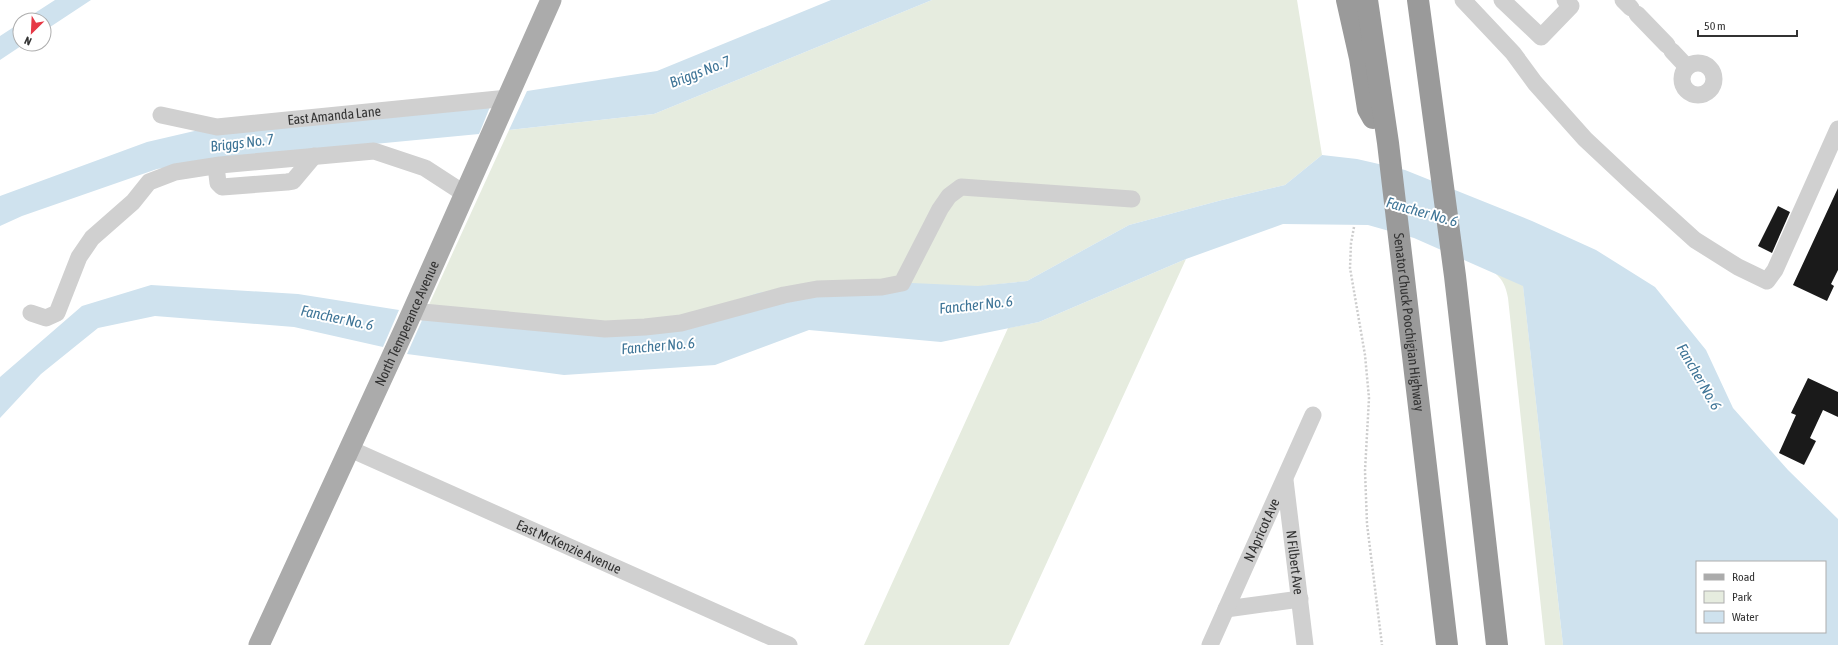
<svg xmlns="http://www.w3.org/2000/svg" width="1838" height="645" font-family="'Asap Condensed',sans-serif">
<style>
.green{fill:#e6ecdf}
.water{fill:#cfe2ee;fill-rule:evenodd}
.building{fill:#1a1a1a}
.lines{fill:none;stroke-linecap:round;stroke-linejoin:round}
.path{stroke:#cdcdcd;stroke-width:2.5;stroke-dasharray:2 2;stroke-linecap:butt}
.minor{stroke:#d0d0d0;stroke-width:17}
.major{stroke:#ababab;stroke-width:21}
.highway{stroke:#9a9a9a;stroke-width:22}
.labels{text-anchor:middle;stroke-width:4;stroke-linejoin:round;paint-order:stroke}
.street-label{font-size:14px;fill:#333;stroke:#fff}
.water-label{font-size:15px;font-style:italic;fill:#3f7597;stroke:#fff}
</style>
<rect width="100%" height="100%" fill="#fff"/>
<path class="green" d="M932,0H1297L1322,155L1285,185L1222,200L1129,225L1027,281L681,320L603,326L427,309L509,130L654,114Z
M1186,259L1009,645H864L1008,328L1039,322Z
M1495,273L1523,285L1563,645H1545L1508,298C1506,287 1503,280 1495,273Z"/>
<path class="water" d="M55,0H91L44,31V20H24Z
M831,0H932L654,114L509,130L527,91L657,71Z
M20,23V44H24L0,60V36Z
M494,97L479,134L218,159L157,169L22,216L0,226V196L147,142L203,129Z
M1322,155L1357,159L1405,170L1532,221L1596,250L1655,287L1706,350L1733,408L1788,470L1838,519V645H1563L1523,286L1414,238L1368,225L1283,224L1186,259L1039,322L941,342L809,330L715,365L564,375L407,354L427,309L603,326L681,320L758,293L823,283H912L978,286L1027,281L1129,225L1222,200L1285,185ZM1697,562H1825V632H1697Z
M151,285L298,294L399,310L383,347L294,327L155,316L98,328L41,374L0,418V377L82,306Z"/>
<path class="building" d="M1838,188V270L1831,284L1834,286L1827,301L1793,285Z
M1778,206L1790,212L1772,253L1758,246Z
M1808,378L1838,392V417L1823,410L1810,438L1816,441L1804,465L1779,453L1796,415L1791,413Z"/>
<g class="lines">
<path class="path" d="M1354,227L1351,243L1350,268L1365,355L1369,398L1365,471L1367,524L1382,645"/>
<g class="minor">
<path d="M1463,0L1513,53L1535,83L1585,139L1633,184L1695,240L1738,267L1767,281L1775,270L1838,129"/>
<path d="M1502,0L1541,37L1571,6L1565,0"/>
<path d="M1623,0L1631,8"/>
<path d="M1637,14L1667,45"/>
<path d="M1672,51L1687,67"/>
<circle cx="1698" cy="79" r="16"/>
<path id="s1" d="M161,115L217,127L508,98"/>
<path d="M216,166L218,183L222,187L287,182L293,181L314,156"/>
<path d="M412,311L605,329L645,327L681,323L784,295L817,289L882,287L902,283L940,209L949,196L961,187L1132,199"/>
<path d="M31,313L46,318L57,313L79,257L92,238L133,202L149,182L175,172L220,165L374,151L425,168L465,194"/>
<path id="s2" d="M348,448L789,645"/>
<path id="s3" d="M1285,480L1305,645"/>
<path d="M1226,609L1300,599"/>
<path id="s4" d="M1210,645L1313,415"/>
</g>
<path class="major" id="s5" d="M259,645L406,326L551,0"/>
<g class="highway">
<path d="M1347,0L1360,58L1368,109L1373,118"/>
<path id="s6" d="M1367,0L1388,143L1447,645"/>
<path d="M1418,0L1455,276L1497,645"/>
</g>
</g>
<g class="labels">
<g class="street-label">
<text dy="5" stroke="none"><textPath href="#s1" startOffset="175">East Amanda Lane</textPath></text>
<text dy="5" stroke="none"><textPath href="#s6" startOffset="325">Senator Chuck Poochigian Highway</textPath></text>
<text dy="5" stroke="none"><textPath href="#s5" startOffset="354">North Temperance Avenue</textPath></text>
<text dy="5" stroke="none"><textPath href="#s4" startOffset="126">N Apricot Ave</textPath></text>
<text dy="5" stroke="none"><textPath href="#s2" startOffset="242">East McKenzie Avenue</textPath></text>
<text dy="5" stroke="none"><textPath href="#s3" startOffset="83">N Filbert Ave</textPath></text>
</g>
<g class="water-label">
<text transform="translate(700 72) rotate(-21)" y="5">Briggs No. 7</text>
<text transform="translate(242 143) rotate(-7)" y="5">Briggs No. 7</text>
<text transform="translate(1422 212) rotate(16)" y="5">Fancher No. 6</text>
<text transform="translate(976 305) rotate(-6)" y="5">Fancher No. 6</text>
<text transform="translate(337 318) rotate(12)" y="5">Fancher No. 6</text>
<text transform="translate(658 346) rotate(-5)" y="5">Fancher No. 6</text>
<text transform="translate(1699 377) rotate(60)" y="5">Fancher No. 6</text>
</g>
</g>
<rect x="1696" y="561" width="130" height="72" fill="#ffffff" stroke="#adadad"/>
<rect x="1704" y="574" width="20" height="6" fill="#ababab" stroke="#adadad"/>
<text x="1732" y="581" font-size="12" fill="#333333">Road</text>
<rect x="1704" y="591" width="20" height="12" fill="#e6ecdf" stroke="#adadad"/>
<text x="1732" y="601" font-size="12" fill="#333333">Park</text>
<rect x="1704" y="611" width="20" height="12" fill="#cfe2ee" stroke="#adadad"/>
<text x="1732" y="621" font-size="12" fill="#333333">Water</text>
<g transform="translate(32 32) rotate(204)"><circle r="19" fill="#ffffff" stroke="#adadad"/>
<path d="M0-3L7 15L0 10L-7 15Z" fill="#e63946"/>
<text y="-6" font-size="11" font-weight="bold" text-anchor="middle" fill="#333333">N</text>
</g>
<path d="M1698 30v6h99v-6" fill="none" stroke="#333333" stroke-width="2"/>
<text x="1704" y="30" font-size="12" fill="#333333" stroke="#ffffff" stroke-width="3" paint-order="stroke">50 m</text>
</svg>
